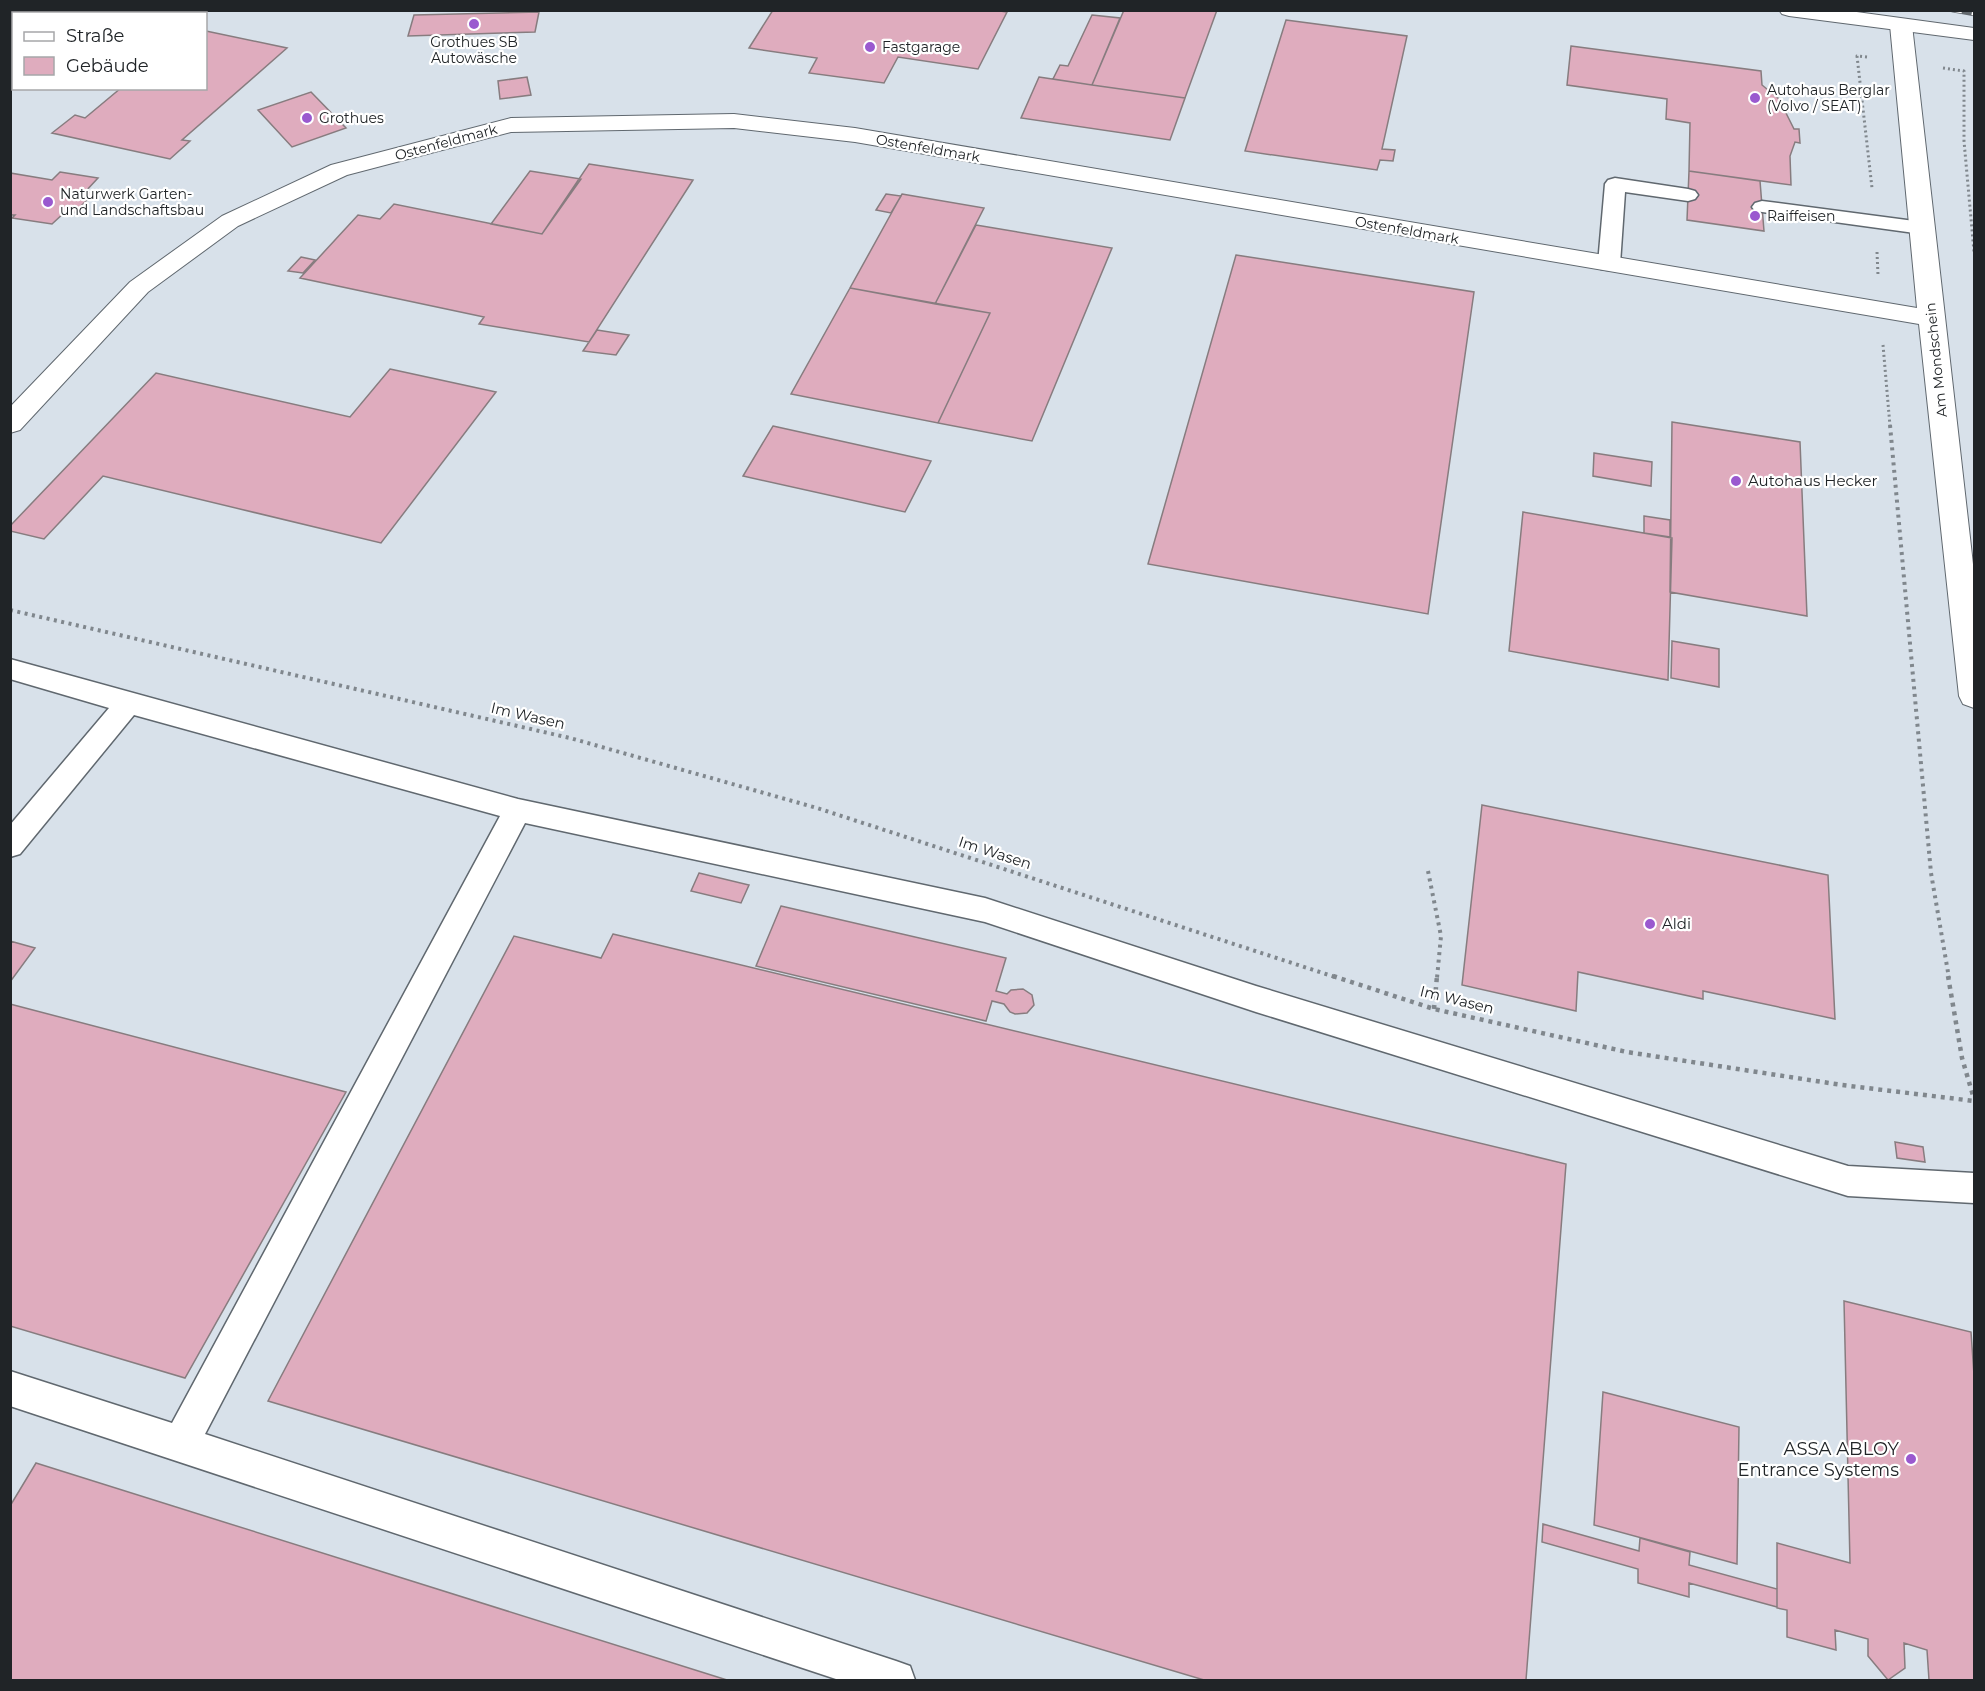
<svg xmlns="http://www.w3.org/2000/svg" width="1985" height="1691" font-family="Montserrat,sans-serif">
<style>
.building{fill:#dfacbe;stroke:#877c7f;stroke-width:1.5}
.lines{fill:none;stroke-linecap:round;stroke-linejoin:round}
.service-casing{stroke:#60686f;stroke-width:3}
.minor-casing{stroke:#60686f;stroke-width:2}
.secondary-casing{stroke:#60686f;stroke-width:2}
.path-far2{stroke:#80878d;stroke-width:3;stroke-dasharray:2 3;stroke-linecap:butt}
.path-far1{stroke:#80878d;stroke-width:4;stroke-dasharray:3 4.5;stroke-linecap:butt}
.path{stroke:#80878d;stroke-width:4.5;stroke-dasharray:4 5;stroke-linecap:butt}
.service{fill:#fff;fill-rule:evenodd}
.minor{fill:#fff;fill-rule:evenodd}
.secondary{fill:#fff;fill-rule:evenodd}
.rail-casing{stroke:#62686d;stroke-width:4.5}
.rail{stroke:#fff;stroke-width:3;stroke-dasharray:10;stroke-linecap:butt}
.poi-dot{fill:#9a59cf;stroke:#fff;stroke-width:2}
.labels{text-anchor:middle;stroke-width:4.5;stroke-linejoin:round;paint-order:stroke}
.far-poi-label{font-size:14px;fill:#202427;stroke:#fff;text-anchor:start}
.far-street-label{font-size:14px;fill:#202427;stroke:#fff}
.poi-label{font-size:15px;fill:#202427;stroke:#fff;text-anchor:start}
.street-label{font-size:15px;fill:#202427;stroke:#fff}
.near-poi-label{font-size:18px;fill:#202427;stroke:#fff;text-anchor:end}
</style>
<rect width="100%" height="100%" fill="#d8e1ea"/>
<path class="building" d="M773,10H993L1007,12L978,69L898,57L884,83L809,73L817,58L749,48Z
M1124,10H1217L1185,98L1092,85Z
M539,12L535,32L408,36L414,15Z
M1092,15L1120,18L1092,85L1053,79L1060,65L1068,66Z
M1286,20L1407,36L1382,149L1395,150L1393,161L1380,160L1377,170L1245,151Z
M206,31L287,48L182,140L190,141L170,159L52,133L75,115L85,118L121,88H206Z
M1571,46L1761,71L1762,85L1779,99L1794,129H1799L1800,143L1795,142L1790,156L1791,185L1689,171L1690,123L1666,119L1667,99L1567,85Z
M527,77L531,95L500,99L498,81Z
M1039,77L1092,85L1185,98L1170,140L1021,118Z
M311,92L346,128L292,147L258,110Z
M589,164L693,180L589,342L479,324L484,317L300,278L358,215L380,219L394,204L542,234Z
M530,171L581,179L542,234L491,224Z
M1689,171L1760,181L1764,231L1687,220Z
M60,172L98,178L85,192L94,193L74,213L65,212L52,224L12,218L15,215H10V173L52,180Z
M886,194L901,196L891,213L876,210Z
M902,194L984,208L935,304L850,288Z
M976,225L1112,248L1032,441L938,423L990,313L935,304Z
M1236,255L1474,292L1428,614L1148,564Z
M301,257L315,260L303,273L288,271Z
M850,288L990,313L938,423L791,394Z
M597,330L629,335L616,355L583,351Z
M390,369L496,392L381,543L103,476L44,539L10,531V526L156,373L350,417Z
M1672,422L1800,442L1807,616L1670,592Z
M773,426L931,461L905,512L743,476Z
M1594,453L1652,462L1651,486L1593,476Z
M1523,512L1672,538L1668,680L1509,651Z
M1644,516L1670,520V537L1644,533Z
M1672,641L1719,649V687L1671,678Z
M1482,805L1828,875L1835,1019L1703,991V999L1578,972L1576,1011L1462,985Z
M699,873L749,885L741,903L691,891Z
M781,906L1006,958L996,991L1007,994L1011,990L1023,989L1032,995L1034,1005L1027,1013L1015,1014L1010,1012L1004,1004L992,1001L986,1021L756,966Z
M613,934L1566,1164L1526,1680H1204L268,1401L514,936L601,958Z
M10,941L35,948L10,982Z
M10,1004L346,1092L185,1378L10,1326Z
M1895,1142L1923,1147L1925,1162L1897,1158Z
M1844,1301L1971,1332L1974,1375V1680H1929L1927,1650L1904,1643L1905,1668L1888,1680L1868,1656V1639L1835,1630L1836,1650L1787,1637V1610L1777,1608V1543L1850,1563Z
M1603,1392L1739,1427L1737,1564L1594,1525Z
M36,1463L727,1680H10V1506Z
M1543,1524L1639,1551L1640,1538L1690,1552L1689,1565L1777,1589V1607L1689,1583V1597L1638,1583V1569L1542,1542Z"/>
<g class="lines">
<g class="service-casing">
<path id="service" d="M1615,178L1688,189L1695,191L1698,195L1695,199L1688,201L1625,192L1620,264L1617,269L1609,270L1601,269L1598,264L1605,184L1608,180Z
M1762,201L1922,222L1929,224L1932,228L1929,232L1922,234L1755,211L1752,207L1755,203Z
M10,659L518,799L985,898L1256,986L1848,1166L1974,1173V1203L1848,1196L1256,1012L985,922L525,823L205,1434L896,1661L910,1666L915,1680H839L10,1406V1371L172,1423L500,816L134,715L20,854L10,857V825L109,708L10,679Z"/>
</g>
<g class="minor-casing">
<path id="minor" d="M1901,19L1908,21L1912,25L1974,573V708L1963,704L1959,696L1919,324L855,142L734,128L511,132L347,175L238,226L148,292L20,430L10,433V407L130,282L222,216L331,165L511,118L734,114L855,128L1917,308L1890,25L1894,21Z"/>
</g>
<g class="secondary-casing">
<path id="secondary" d="M1779,10H1842L1974,28V40L1789,16L1782,14Z"/>
</g>
<path class="path-far2" d="M1867,57L1857,56L1872,188
M1943,68L1964,71V141L1974,252
M1877,252L1878,275
M1883,345L1890,426"/>
<path class="path-far1" d="M1890,425L1931,873L1949,978
M10,610L570,738L817,808L1338,978
M1428,871L1441,936L1437,978"/>
<path class="path" d="M1333,976L1434,1009L1627,1052L1842,1085L1974,1101
M1948,976L1962,1058L1974,1099
M1434,1009L1437,976"/>
<use href="#service" class="service"/>
<use href="#minor" class="minor"/>
<use href="#secondary" class="secondary"/>
<g class="rail-casing">
<path id="rail" d="M1952,10L1974,14"/>
</g>
<use href="#rail" class="rail"/>
</g>
<g class="poi-dot">
<circle cx="474" cy="24" r="6"/>
<circle cx="870" cy="47" r="6"/>
<circle cx="1755" cy="98" r="6"/>
<circle cx="307" cy="118" r="6"/>
<circle cx="48" cy="202" r="6"/>
<circle cx="1755" cy="216" r="6"/>
<circle cx="1736" cy="481" r="6"/>
<circle cx="1650" cy="924" r="6"/>
<circle cx="1911" cy="1459" r="6"/>
</g>
<g class="labels">
<g class="far-poi-label">
<text x="474" y="47" text-anchor="middle">Grothues SB<tspan x="474" dy="16">Autowäsche</tspan></text>
<text x="882" y="52">Fastgarage</text>
<text x="1767" y="95">Autohaus Berglar<tspan x="1767" dy="16">(Volvo / SEAT)</tspan></text>
<text x="319" y="123">Grothues</text>
<text x="60" y="199">Naturwerk Garten-<tspan x="60" dy="16">und Landschaftsbau</tspan></text>
<text x="1767" y="221">Raiffeisen</text>
</g>
<g class="far-street-label">
<text transform="translate(446 142) rotate(-15)" y="5">Ostenfeldmark</text>
<text transform="translate(928 148) rotate(10)" y="5">Ostenfeldmark</text>
<text transform="translate(1407 230) rotate(10)" y="5">Ostenfeldmark</text>
<text transform="translate(1936 360) rotate(-96)" y="5">Am Mondschein</text>
</g>
<g class="poi-label">
<text x="1748" y="486">Autohaus Hecker</text>
<text x="1662" y="929">Aldi</text>
</g>
<g class="street-label">
<text transform="translate(528 716) rotate(13)" y="5">Im Wasen</text>
<text transform="translate(995 853) rotate(18)" y="5">Im Wasen</text>
<text transform="translate(1457 1000) rotate(14)" y="5">Im Wasen</text>
</g>
<g class="near-poi-label">
<text x="1899" y="1455">ASSA ABLOY<tspan x="1899" dy="21">Entrance Systems</tspan></text>
</g>
</g>
<rect width="1985" height="1691" fill="none" stroke="#202427" stroke-width="24"/>
<rect x="12" y="12" width="195" height="78" fill="#ffffff" stroke="#a6a7a9" stroke-width="1.5"/>
<rect x="24" y="32" width="30" height="9" fill="#ffffff" stroke="#a6a7a9" stroke-width="1.5"/>
<text x="66" y="42" font-size="18" fill="#202427">Straße</text>
<rect x="24" y="57" width="30" height="18" fill="#dfacbe" stroke="#a6a7a9" stroke-width="1.5"/>
<text x="66" y="72" font-size="18" fill="#202427">Gebäude</text>
</svg>
